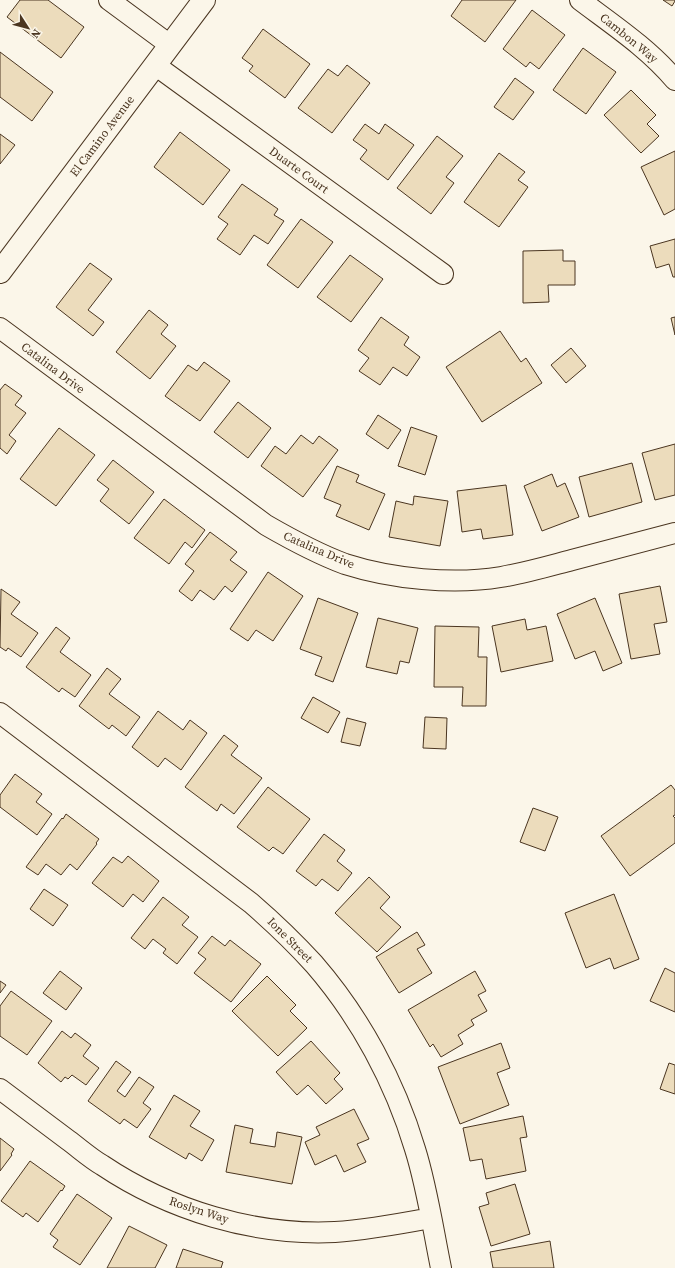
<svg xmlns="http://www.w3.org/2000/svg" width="675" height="1268" font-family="'Source Serif 4',serif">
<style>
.building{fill:#ecdcbc;stroke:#4a3520}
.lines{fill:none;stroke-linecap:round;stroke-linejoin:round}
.street-casing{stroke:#4a3520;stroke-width:22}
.secondary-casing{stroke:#4a3520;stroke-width:24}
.street{stroke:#fbf6e9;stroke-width:20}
.secondary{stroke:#fbf6e9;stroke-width:22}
.labels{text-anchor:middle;stroke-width:3;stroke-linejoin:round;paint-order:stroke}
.street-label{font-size:12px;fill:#4a3520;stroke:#fbf6e9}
</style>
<rect width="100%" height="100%" fill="#fbf6e9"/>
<path class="building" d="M20,0H48L84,27L61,58L7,17Z
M462,0H516L485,42L451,16Z
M663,0H675V1L672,6Z
M532,10L565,35L539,69L530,62L526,67L503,49Z
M263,29L310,64L285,98L249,71L253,66L242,58Z
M583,48L616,72L586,114L553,90Z
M0,52L53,92L32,121L0,97Z
M347,65L370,83L332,133L298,108L328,69L338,76Z
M515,78L534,92L513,120L494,107Z
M631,90L656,115L647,124L659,136L641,153L604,115Z
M365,124L379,134L385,124L414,145L388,180L360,159L367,150L353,140Z
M180,132L230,170L203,205L154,167Z
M0,134L15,145L0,164Z
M437,136L463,156L446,177L454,183L431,214L397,188Z
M675,151V209L664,215L641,167Z
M499,153L525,172L518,180L528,187L499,227L464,202Z
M242,184L278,209L274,215L284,221L268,244L254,235L240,255L217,239L228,224L218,217Z
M301,219L333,242L298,288L267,265Z
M675,239V277H673L669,264L656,268L650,246Z
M563,250V261H575V285H548L549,302L523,303V251Z
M350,255L383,279L351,322L317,297Z
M90,263L112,279L88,310L104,322L93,336L56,307Z
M149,310L168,325L161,334L176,346L150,379L116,352Z
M381,317L409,337L404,345L420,357L407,376L393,367L380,385L359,371L369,358L358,350Z
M675,317V335L671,318Z
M500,331L521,362L526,358L542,383L482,422L446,367Z
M571,348L586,366L566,383L551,365Z
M204,362L230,381L200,421L165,396L188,365L197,371Z
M5,384L22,396L15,405L26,413L9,435L16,441L7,454L0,448V390Z
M238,402L271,428L248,458L214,432Z
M378,415L401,430L388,449L366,434Z
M411,427L437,436L425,475L398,466Z
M59,428L95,455L56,506L20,479Z
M301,435L313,444L319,436L338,450L303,497L261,466L275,446L286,454Z
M675,444V495L655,500L642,453Z
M113,460L154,492L129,524L100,501L109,489L97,480Z
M632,463L642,502L589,517L579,477Z
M337,466L359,475L356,482L385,494L369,530L336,516L341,505L324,498Z
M552,474L557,487L565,483L579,517L542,531L524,486Z
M506,485L513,535L483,539L481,529L462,532L457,491Z
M414,496L448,501L440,546L389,537L396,501L413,505Z
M164,499L205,530L192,548L185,542L169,564L134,538Z
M210,532L237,552L230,560L247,572L232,592L225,586L214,600L200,590L192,601L179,591L194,571L185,564Z
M268,572L303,596L273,641L256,630L248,641L230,629Z
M660,586L667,622L654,624L660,654L631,659L619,594Z
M1,589L20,602L11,614L38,633L21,657L8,648L6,651L0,647Z
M318,598L358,613L333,682L315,675L322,657L300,649Z
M595,598L622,663L603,671L595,651L575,659L557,614Z
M378,618L418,628L409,663L400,661L397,674L366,667Z
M525,619L527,630L546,626L553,661L501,672L492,626Z
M435,626L479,627L478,657H487L486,706H462L463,687H434Z
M56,627L70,638L60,652L91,675L75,697L62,688L59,692L26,667Z
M107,668L121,679L109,694L140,717L126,736L112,725L109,729L79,706Z
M313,697L340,712L328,733L301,718Z
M158,711L183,730L190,720L207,733L181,770L165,758L158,767L132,747Z
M425,717L447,718L446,749L423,748Z
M347,718L366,723L360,746L341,742Z
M224,735L238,746L231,755L262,778L234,814L221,804L217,811L185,787Z
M15,774L42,794L36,802L52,814L37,835L0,807V795Z
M671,785L675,790V815L673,816L675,818V843L630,876L601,836Z
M268,787L310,819L283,854L273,847L269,851L237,827Z
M533,808L558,817L545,851L520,842Z
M66,814L99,839L96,843L97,844L77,870L70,864L61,875L46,864L38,875L26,867L62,818L63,819Z
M324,834L345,850L337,861L352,873L338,891L322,879L316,886L296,871Z
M128,856L159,881L143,902L133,894L123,907L92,883L113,857L122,863Z
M369,877L390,897L380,908L401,927L377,952L335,913Z
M44,889L68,905L53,926L30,909Z
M614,894L639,959L614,969L610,958L586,968L565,913Z
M163,897L189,917L182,925L198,937L177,964L163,953L166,949L153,939L145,949L131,938Z
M417,932L425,945L417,949L432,973L399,993L376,957Z
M212,936L225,946L230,940L261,964L231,1002L194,973L206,959L198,953Z
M665,968L675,973V1012L650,1001Z
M60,971L82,988L66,1010L43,993Z
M475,971L486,991L478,995L487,1011L471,1020L474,1025L458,1035L463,1044L441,1057L433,1044L430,1047L408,1010Z
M267,976L296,1005L290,1011L307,1028L278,1056L232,1011Z
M0,981L6,985L0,993Z
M11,991L52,1021L27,1055L0,1036V1006Z
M62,1031L71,1038L75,1033L91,1045L83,1056L99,1068L86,1085L72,1075L68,1079L65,1077L61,1082L38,1063Z
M311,1041L340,1073L334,1079L343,1089L326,1104L308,1085L297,1095L276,1072Z
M501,1043L510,1068L497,1073L509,1105L460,1124L438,1067Z
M116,1061L131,1072L117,1091L125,1097L139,1077L154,1087L143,1103L151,1109L137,1128L124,1119L120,1124L88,1101Z
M669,1063L675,1065V1094L660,1089Z
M174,1095L200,1111L190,1126L214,1140L202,1161L189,1153L186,1159L149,1137Z
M354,1109L369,1139L357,1144L366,1162L344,1172L336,1155L315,1165L305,1142L320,1135L316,1127Z
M523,1116L527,1137L520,1138L526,1171L486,1179L482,1159L470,1161L463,1128Z
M235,1125L253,1129L250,1143L275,1147L277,1132L302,1137L292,1184L226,1172Z
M0,1138L14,1149L11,1154L12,1155L0,1171Z
M30,1161L65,1186L62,1191L61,1190L38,1222L26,1213L23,1217L1,1201Z
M515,1184L530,1234L491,1246L479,1207L489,1204L486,1193Z
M77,1194L112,1218L80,1265L53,1247L58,1240L50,1234Z
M129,1226L167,1245L155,1268H107Z
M550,1241L554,1268H493L490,1252Z
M183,1249L223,1262L221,1268H176Z"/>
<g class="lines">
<g class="street-casing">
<path id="street" d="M109,0L170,45
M580,0C613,25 648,48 675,80
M155,65L443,274
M0,328L266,525C292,540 318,554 345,564C392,579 453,585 501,577C525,573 549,566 572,560C607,551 641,542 675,533
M0,713L251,903C273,922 294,942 314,964C360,1017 395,1082 415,1149C427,1187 433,1229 441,1268
M0,1089C23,1106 45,1123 68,1140C79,1148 90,1158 102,1165C169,1210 254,1236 335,1232C367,1230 399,1224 431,1218"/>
</g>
<g class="secondary-casing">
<path id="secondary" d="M0,272L204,0"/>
</g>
<use href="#street" class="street"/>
<use href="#secondary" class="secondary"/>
</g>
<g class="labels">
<g class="street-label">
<text transform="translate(629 38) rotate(39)" y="4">Cambon Way</text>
<text transform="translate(102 136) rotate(-53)" y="4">El Camino Avenue</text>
<text transform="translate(299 170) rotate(36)" y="4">Duarte Court</text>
<text transform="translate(53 368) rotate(37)" y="4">Catalina Drive</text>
<text transform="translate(319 550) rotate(23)" y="4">Catalina Drive</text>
<text transform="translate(290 940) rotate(45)" y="4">Ione Street</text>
<text transform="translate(199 1210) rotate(18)" y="4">Roslyn Way</text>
</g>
</g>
<g transform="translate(28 28) rotate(126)" stroke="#fbf6e9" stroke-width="3" paint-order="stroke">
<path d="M0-3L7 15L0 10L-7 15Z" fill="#4a3520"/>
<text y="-6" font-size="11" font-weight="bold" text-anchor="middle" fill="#4a3520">N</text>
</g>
</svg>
